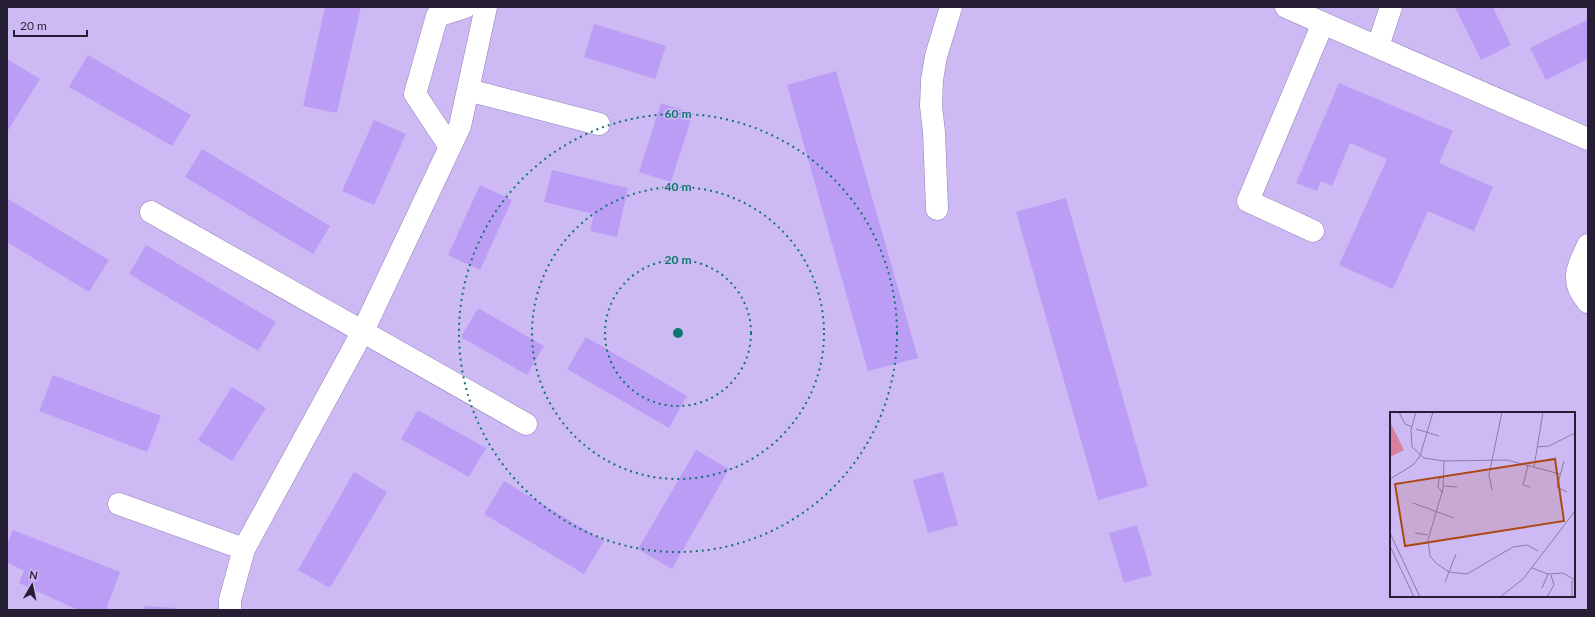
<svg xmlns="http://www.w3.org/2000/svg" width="1595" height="617" font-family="Lato,sans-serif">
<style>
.building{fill:#bc9df5}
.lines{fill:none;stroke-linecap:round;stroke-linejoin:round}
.minor-casing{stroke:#9481b7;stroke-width:23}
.minor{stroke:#fff;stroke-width:22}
.ring{fill:none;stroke:#0f766e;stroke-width:2;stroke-dasharray:2 4}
.inset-road{fill:none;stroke:#8a7ca7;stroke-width:1}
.view{fill:#ae4718;fill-opacity:0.15;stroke:#ae4718;stroke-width:2}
.inset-edge{fill:none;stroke:#261e34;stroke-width:2}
.centre{fill:#0f766e;stroke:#cdbaf4;stroke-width:2}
.ring-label{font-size:12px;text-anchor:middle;font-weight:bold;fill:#0f766e;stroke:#cdbaf4;stroke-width:3;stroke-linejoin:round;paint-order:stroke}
</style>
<rect width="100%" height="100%" fill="#cdbaf4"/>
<path class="building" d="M325,7H361L337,113L303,106Z
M1455,7H1493L1511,45L1481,60Z
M1587,20L1588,23V59L1546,80L1530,48Z
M594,24L666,46L655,79L584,57Z
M88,55L191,115L172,146L69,87Z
M7,59L40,79L7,132Z
M836,71L918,358L868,371L787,85Z
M1339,83L1453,131L1439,163L1493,187L1474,231L1428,211L1393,289L1339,265L1387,159L1350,143L1332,186L1321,181L1317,191L1296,183Z
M661,103L693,113L671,182L639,172Z
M374,120L406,134L374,205L342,191Z
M202,149L330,226L313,254L185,177Z
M552,170L628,188L617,237L590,231L594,214L544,202Z
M480,185L512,200L480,270L448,255Z
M1066,198L1148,486L1098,500L1016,212Z
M8,199L109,260L89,292L7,242Z
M146,245L276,322L258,351L129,274Z
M478,308L544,346L527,375L461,337Z
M586,337L687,396L669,428L567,369Z
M53,375L161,416L147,452L39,411Z
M232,387L266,408L232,461L198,440Z
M418,410L486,448L469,477L401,439Z
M696,450L729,469L672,569L638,549Z
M354,472L387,492L330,588L298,570Z
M943,472L958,525L928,533L913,480Z
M504,481L604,541L584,574L484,514Z
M1137,525L1152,575L1124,583L1109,533Z
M13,530L120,572L106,610H78L19,583L24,571L7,562V545Z
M144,606L176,608V610H144Z"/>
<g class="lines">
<g class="minor-casing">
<path id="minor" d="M1286,7L1588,139
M1378,46L1391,7
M468,90L599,124
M450,147L415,94L437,16L465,7
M937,209L934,132L931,106L932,80L936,56L951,7
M151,212L526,424
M1313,231L1248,201L1323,23
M1588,245C1578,267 1569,281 1588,302
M119,504L244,549
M230,610V600L244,549L363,331L460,126L486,7"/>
</g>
<use href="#minor" class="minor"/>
</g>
<g class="ring">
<circle cx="678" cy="333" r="73"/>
<circle cx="678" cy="333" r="146"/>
<circle cx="678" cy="333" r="219"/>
</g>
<g transform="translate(1390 412)">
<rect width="185" height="185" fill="#cdbaf4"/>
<path d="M0,10L14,38L0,45Z" fill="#d6809b"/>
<path class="inset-road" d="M9,0L15,12L22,15M26,0L21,18L22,35L34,46L54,49L117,48L170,62M26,17L49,24M147,35L159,34L185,21M54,49L53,77L38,128L40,144L46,151L59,160L77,162L123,135L137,133L148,139M174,49L167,75L177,80M138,53L133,73L140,75M144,55L153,0M0,67L23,53L30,44L43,0M53,74L67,75M102,78L99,63L112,0M52,80L48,75L49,67L54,64M23,91L64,106M0,121L30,185M25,121L38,123M0,134L24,185M142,156L158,162L173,161L185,168M55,170L66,142M152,176L158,162M110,185L133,167L185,99M157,185L164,173L161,163M182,185V168"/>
<path class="view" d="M165,47L174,109L15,134L5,72Z"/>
<rect width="185" height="185" class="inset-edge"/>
</g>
<circle cx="678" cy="333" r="6" class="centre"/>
<g class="ring-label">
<text x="678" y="118">60 m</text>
<text x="678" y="191">40 m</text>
<text x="678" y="264">20 m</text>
</g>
<rect width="1595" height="617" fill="none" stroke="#261e34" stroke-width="16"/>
<g transform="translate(32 585) rotate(9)" stroke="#cdbaf4" stroke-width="3" paint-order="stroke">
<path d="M0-3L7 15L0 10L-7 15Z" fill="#261e34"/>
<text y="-6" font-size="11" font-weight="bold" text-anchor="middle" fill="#261e34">N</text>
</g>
<path d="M14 30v6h73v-6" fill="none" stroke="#261e34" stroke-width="2"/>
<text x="20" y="30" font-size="12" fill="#261e34" stroke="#cdbaf4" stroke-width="3" paint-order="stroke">20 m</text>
</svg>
